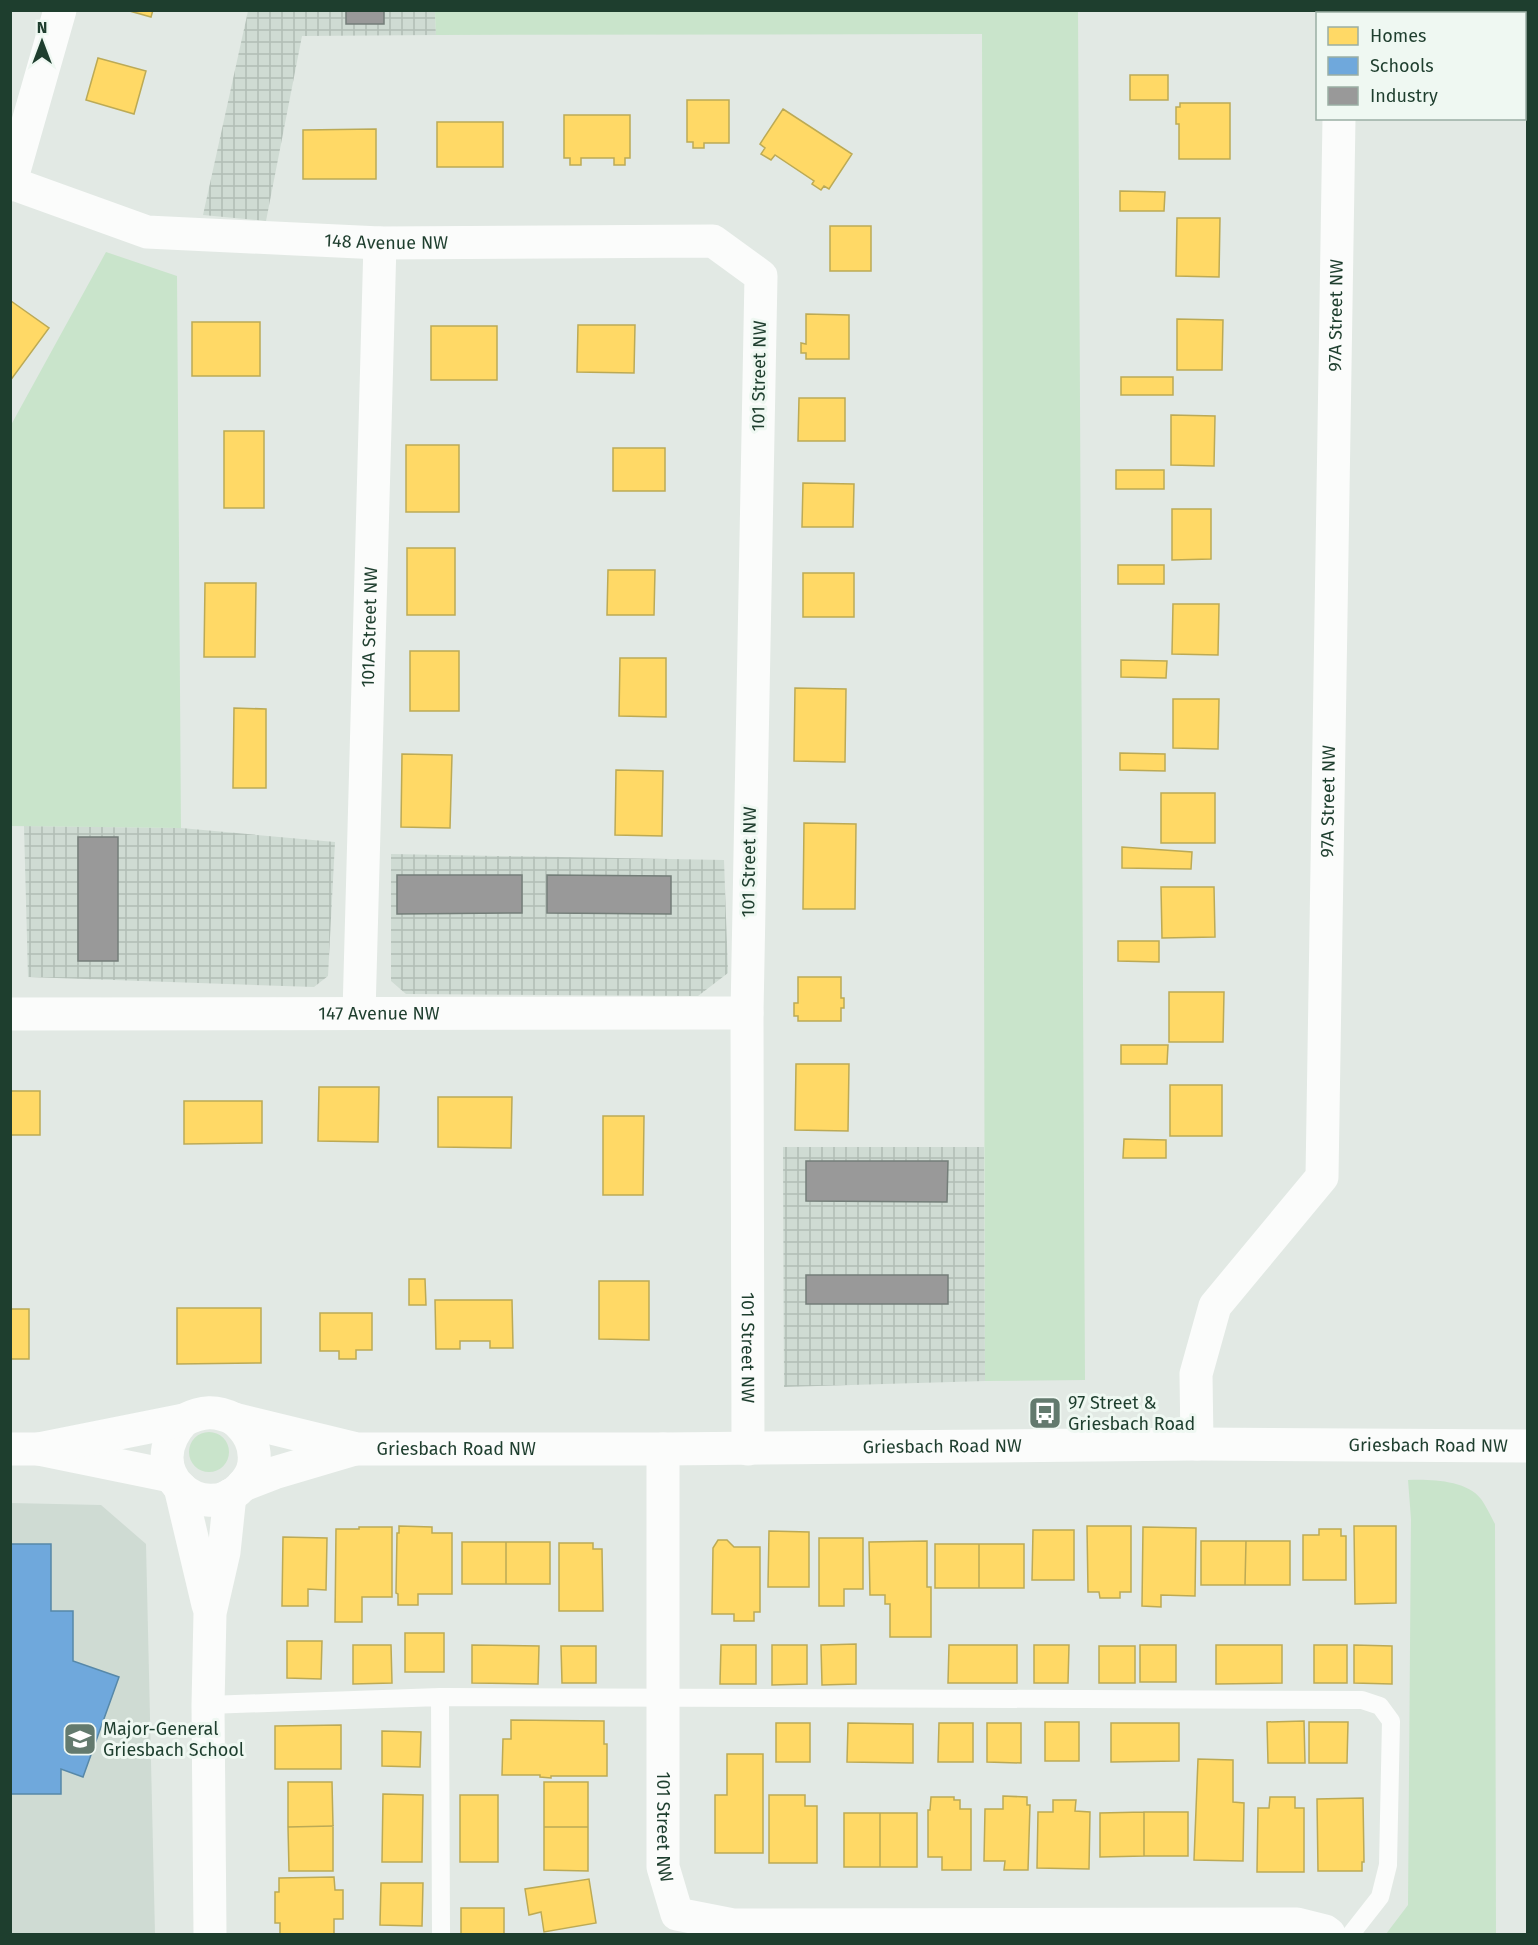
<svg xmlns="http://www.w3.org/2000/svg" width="1538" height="1945" font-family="'Fira Sans',sans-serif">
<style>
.built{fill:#cfdbd3}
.industrial{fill:url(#industrial-grid)}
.green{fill:#c9e4cb}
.homes{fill:#ffd966;stroke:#bcaa55;stroke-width:1.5}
.schools{fill:#6fa8dc;stroke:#5788a8;stroke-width:1.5}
.industry{fill:#999;stroke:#747e79;stroke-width:1.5}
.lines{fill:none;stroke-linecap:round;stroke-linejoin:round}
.service{stroke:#fbfcfb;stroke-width:18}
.minor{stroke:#fbfcfb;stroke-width:33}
.tertiary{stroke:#fbfcfb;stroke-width:33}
.labels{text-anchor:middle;stroke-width:6;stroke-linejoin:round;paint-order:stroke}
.street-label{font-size:18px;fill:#1e3e2e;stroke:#eff8f2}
.poi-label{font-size:18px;fill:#1e3e2e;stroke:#eff8f2;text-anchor:start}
</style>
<defs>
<pattern id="industrial-grid" width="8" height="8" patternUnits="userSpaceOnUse" patternTransform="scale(1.5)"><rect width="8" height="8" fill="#cfdbd3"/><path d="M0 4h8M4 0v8" fill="none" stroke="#b1bdb5"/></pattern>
</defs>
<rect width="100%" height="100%" fill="#e2e9e4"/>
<path class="built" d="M11,1503L101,1505L146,1544L155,1934H11Z"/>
<path class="industrial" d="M248,11H435L436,35L302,36L266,221L203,215Z
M24,826L181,828L335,842L328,976L314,987L28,977Z
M391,854L724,860L728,973L698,996L406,994L391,981Z
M783,1147H984L985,1381L784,1387Z"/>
<path class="green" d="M435,11H1078L1085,1380L985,1381L982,34L436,35Z
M106,252L177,276L181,828L11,826V425Z
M189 1452a20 20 0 1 1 40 0a20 20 0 1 1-40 0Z
M1408,1480C1429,1479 1467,1480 1481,1499C1486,1506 1491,1516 1495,1524L1496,1934H1386L1408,1905L1411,1519Z"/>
<path class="homes" d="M126,10H153L151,17Z
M98,58L146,71L134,114L86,100Z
M1130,75H1168V100H1130Z
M687,100H729V143H704V148H693V142H687Z
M1180,103H1230V159H1179V124H1176V107H1180Z
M783,109L852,154L829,189L824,186L821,190L812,184L814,181L775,155L771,160L761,154L765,148L760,144Z
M564,115H630V158H625V165H614V158H581V165H570V158H564Z
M437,122H503V167H437Z
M376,129V179H303V130Z
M1120,191L1165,192L1164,211H1120Z
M1177,218H1220L1219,277L1176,276Z
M830,226H871V271H830Z
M11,301L49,328L10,381V302Z
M806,314L849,315V359H806V353H801V343L806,344Z
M1177,319L1223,320L1222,370H1177Z
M192,322H260V376H192Z
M578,325H635L634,373L577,372Z
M431,326H497V380H431Z
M1121,377H1173V395H1121Z
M799,398H845V441H798Z
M1171,415L1215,416L1214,466L1171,465Z
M224,431H264V508H224Z
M406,445H459V512H406Z
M613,448H665V491H613Z
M1116,470H1164V489H1116Z
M803,483L854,484L853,527H802Z
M1172,509H1211V559L1172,560Z
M407,548H455V615H407Z
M1118,565H1164V584H1118Z
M608,570H655L654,615H607Z
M803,573H854V617H803Z
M205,583H256L255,657H204Z
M1173,604H1219L1218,655L1172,654Z
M410,651H459V711H410Z
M620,658H666V717L619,716Z
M1121,660L1167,661L1166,678L1121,677Z
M795,688L846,689L845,762L794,761Z
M1173,699H1219L1218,749L1173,748Z
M234,708L266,709V788H233Z
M1120,753L1165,754V771L1120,770Z
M402,754L452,755L450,828L401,827Z
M616,770L663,771L662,836L615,835Z
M1161,793H1215V843H1161Z
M804,823L856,824L855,909H803Z
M1122,847L1192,852L1191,869L1122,868Z
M1161,887H1214L1215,937L1162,938Z
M1118,941H1159V962L1118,961Z
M798,977H841V998H844V1008H841V1021H798V1016H794V1003H798Z
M1169,992H1224L1223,1042H1169Z
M1121,1045H1168L1167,1064H1121Z
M796,1064H849L848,1131L795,1130Z
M1170,1085H1222V1136H1170Z
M319,1087H379L378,1142L318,1141Z
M10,1091H40V1135H10Z
M438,1097H512L511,1148L438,1147Z
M184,1101H262V1143L184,1144Z
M603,1116H644L643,1195H603Z
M1124,1139L1166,1140V1158H1123Z
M409,1279H425L426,1305H409Z
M599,1281H649V1340L599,1339Z
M435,1300H512L513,1348H490V1341H460V1349H436Z
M177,1308H261V1363L177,1364Z
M10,1309H29V1359H10Z
M320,1313H372V1350H356V1359H339V1351H320Z
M399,1526L432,1527V1533H452V1594H418V1605H398V1594L396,1593L397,1533H399Z
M1087,1526H1131V1592H1120V1598H1100L1099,1592H1088Z
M1354,1526H1396V1603L1355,1604Z
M359,1527H392V1597H362V1622H335L336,1529H359Z
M1143,1527L1196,1528L1195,1596L1161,1595V1607L1142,1606Z
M1319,1529H1341V1536H1346V1580H1303V1535H1319Z
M1033,1530H1074V1580H1032Z
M769,1531L809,1532V1587H768Z
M283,1537L327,1538L326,1590L308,1589V1606H282Z
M819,1538H863V1589H844V1606H819Z
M718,1540H727L734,1547H760V1612H754V1621H734V1614H712L713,1548Z
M927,1541V1587H931V1637H890V1604H885V1595H870L869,1542Z
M1201,1541H1246L1245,1585H1201Z
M1246,1541H1290V1585H1245Z
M462,1542H506V1584H462Z
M506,1542H550V1584H506Z
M559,1543H593V1549H602L603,1611H559Z
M935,1544H979V1588H935Z
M979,1544H1024V1588H979Z
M405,1633H444V1672H405Z
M287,1641H322L321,1679L287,1678Z
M856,1644V1684L822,1685L821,1645Z
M353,1645H391L392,1683L353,1684Z
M472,1645L539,1646L538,1684L472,1683Z
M721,1645H756V1684H720Z
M772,1645H807V1684L772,1685Z
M949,1645H1017V1683H948Z
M1034,1645H1069L1068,1683H1034Z
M1140,1645H1176V1682H1140Z
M1216,1645H1282V1683L1216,1684Z
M1314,1645H1347V1683H1314Z
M1354,1645L1392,1646V1684L1354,1683Z
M561,1646H596V1683H562Z
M1099,1646H1135V1683H1099Z
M511,1720L604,1721V1744H607V1776H551V1778L540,1777V1775H502L503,1739H511Z
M1304,1721L1305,1763H1268L1267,1722Z
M1045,1722H1079V1761H1045Z
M1309,1722H1348L1347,1763H1309Z
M776,1723H810V1762H776Z
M848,1723L913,1724V1763L847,1762Z
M939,1723H973V1762H938Z
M987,1723H1021V1763L987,1762Z
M1111,1723H1179V1761L1111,1762Z
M341,1725V1769H275V1726Z
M382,1731L421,1732L420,1767L382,1766Z
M727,1754H763V1853H715V1795H727Z
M1198,1759L1233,1760V1802L1244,1803L1243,1861L1194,1860Z
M288,1782H332L333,1826L288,1827Z
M544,1782H588V1827H544Z
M383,1794L423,1795L422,1862H382Z
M460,1795H498V1862H460Z
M769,1795H805V1806H817V1863H769Z
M1003,1796L1027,1797V1805H1030L1028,1870H1004L1005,1861H984L985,1809H1003Z
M931,1797H954V1800H960V1809H971V1870H942V1857H928V1810H930Z
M1270,1797H1295V1808H1304V1872H1257L1258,1808H1269Z
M1363,1798L1364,1862H1362V1871H1318L1317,1799Z
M1053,1800H1076L1075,1811L1090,1812L1089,1869L1037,1868L1038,1812H1053Z
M1144,1812V1856L1100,1857V1813Z
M1144,1812H1188V1856H1144Z
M844,1813H880V1867H844Z
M880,1813H917V1867H880Z
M333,1826V1871H289L288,1827Z
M544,1827H588V1871L544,1870Z
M334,1877L335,1890H343V1919H334V1934H280V1923H275V1892H279V1878Z
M589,1879L596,1923L544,1932L541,1912L529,1915L525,1889Z
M381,1883H423L422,1926L380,1925Z
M461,1908H504V1934H461Z"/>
<path class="schools" d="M10,1544H51V1611H73V1661L119,1677L83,1777L61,1769V1794H10Z"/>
<path class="industry" d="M346,10H384V24H346Z
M78,837H118V961H78Z
M397,875H522V913L397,914Z
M547,875L671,876V914L547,913Z
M806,1161H948L947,1202L806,1201Z
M806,1275H948V1304H806Z"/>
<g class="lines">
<path class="service" d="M440,1697L441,1934
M208,1705L440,1697L1362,1700L1380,1706L1391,1721L1388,1865L1380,1897L1351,1934"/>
<g class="minor">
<path d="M1341,14V10"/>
<path id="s1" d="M11,183L147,232L380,243L713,241L761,276L747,1013L748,1449"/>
<path d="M10,185L60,10"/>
<path id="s2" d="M359,1013L380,243"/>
<path id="s3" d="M10,1014L747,1013"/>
<path id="s4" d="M1197,1444L1196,1374L1215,1306L1322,1177L1339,118"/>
<path id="s5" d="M663,1449V1867L677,1914L733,1925L1297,1924L1325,1931L1329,1934"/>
<path d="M180,1487L208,1605"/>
<path d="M210,1934L208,1705L210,1613L224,1552L230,1495"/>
</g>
<g class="tertiary">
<path d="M184,1420C135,1472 204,1526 241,1487C248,1480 253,1472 254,1463C256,1444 248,1431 234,1419"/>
<path d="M10,1449H39L171,1476"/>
<path id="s6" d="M39,1449L184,1420C202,1411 216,1410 234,1419L357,1449H663L1197,1444L1528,1446"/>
<path d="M243,1485L274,1473L355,1449"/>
</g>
</g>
<defs>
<g id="bus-square" transform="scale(1.725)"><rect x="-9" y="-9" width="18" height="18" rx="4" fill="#637a6e" stroke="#eff8f2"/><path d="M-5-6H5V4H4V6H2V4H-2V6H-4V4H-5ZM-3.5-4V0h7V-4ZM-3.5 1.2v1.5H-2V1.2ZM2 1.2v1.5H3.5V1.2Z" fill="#fff"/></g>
<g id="school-square" transform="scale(1.725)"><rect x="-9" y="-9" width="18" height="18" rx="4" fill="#637a6e" stroke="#eff8f2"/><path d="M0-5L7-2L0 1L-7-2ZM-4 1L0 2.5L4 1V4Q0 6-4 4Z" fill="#fff"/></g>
</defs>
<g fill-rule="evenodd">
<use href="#bus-square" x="1045" y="1413"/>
<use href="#school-square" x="80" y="1739"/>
</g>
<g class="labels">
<g class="street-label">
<text dy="6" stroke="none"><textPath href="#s1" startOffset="384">148 Avenue NW</textPath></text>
<text dy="6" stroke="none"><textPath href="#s4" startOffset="1170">97A Street NW</textPath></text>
<text transform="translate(759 376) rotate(-89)" y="6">101 Street NW</text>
<text dy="6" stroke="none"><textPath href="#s2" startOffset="386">101A Street NW</textPath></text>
<text dy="6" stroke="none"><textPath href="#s4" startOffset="684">97A Street NW</textPath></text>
<text transform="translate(749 862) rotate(-89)" y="6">101 Street NW</text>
<text dy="6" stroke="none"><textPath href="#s3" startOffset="369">147 Avenue NW</textPath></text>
<text dy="6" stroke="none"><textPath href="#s1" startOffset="1842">101 Street NW</textPath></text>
<text dy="6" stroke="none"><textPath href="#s6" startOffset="1398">Griesbach Road NW</textPath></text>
<text dy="6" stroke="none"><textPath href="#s6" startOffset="912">Griesbach Road NW</textPath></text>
<text dy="6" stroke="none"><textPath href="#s6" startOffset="426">Griesbach Road NW</textPath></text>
<text dy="6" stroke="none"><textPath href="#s5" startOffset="378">101 Street NW</textPath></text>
</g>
<g class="poi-label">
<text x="1068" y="1409">97 Street &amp;<tspan x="1068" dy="21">Griesbach Road</tspan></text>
<text x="103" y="1735">Major-General<tspan x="103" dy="21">Griesbach School</tspan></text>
</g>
</g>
<rect width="1538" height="1945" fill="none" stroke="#1e3e2e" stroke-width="24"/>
<rect x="1316" y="12" width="210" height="108" fill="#eff8f2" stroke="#9baea4" stroke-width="1.5"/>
<rect x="1328" y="27" width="30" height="18" fill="#ffd966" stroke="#9baea4" stroke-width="1.5"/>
<text x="1370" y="42" font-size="18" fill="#1e3e2e">Homes</text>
<rect x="1328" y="57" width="30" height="18" fill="#6fa8dc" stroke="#9baea4" stroke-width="1.5"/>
<text x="1370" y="72" font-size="18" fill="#1e3e2e">Schools</text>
<rect x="1328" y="87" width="30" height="18" fill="#999999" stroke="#9baea4" stroke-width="1.5"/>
<text x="1370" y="102" font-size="18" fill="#1e3e2e">Industry</text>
<g transform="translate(42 42)" stroke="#eff8f2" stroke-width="4.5" paint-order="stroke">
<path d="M0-4.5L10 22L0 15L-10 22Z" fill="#1e3e2e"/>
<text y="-9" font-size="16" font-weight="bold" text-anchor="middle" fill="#1e3e2e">N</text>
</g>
</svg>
